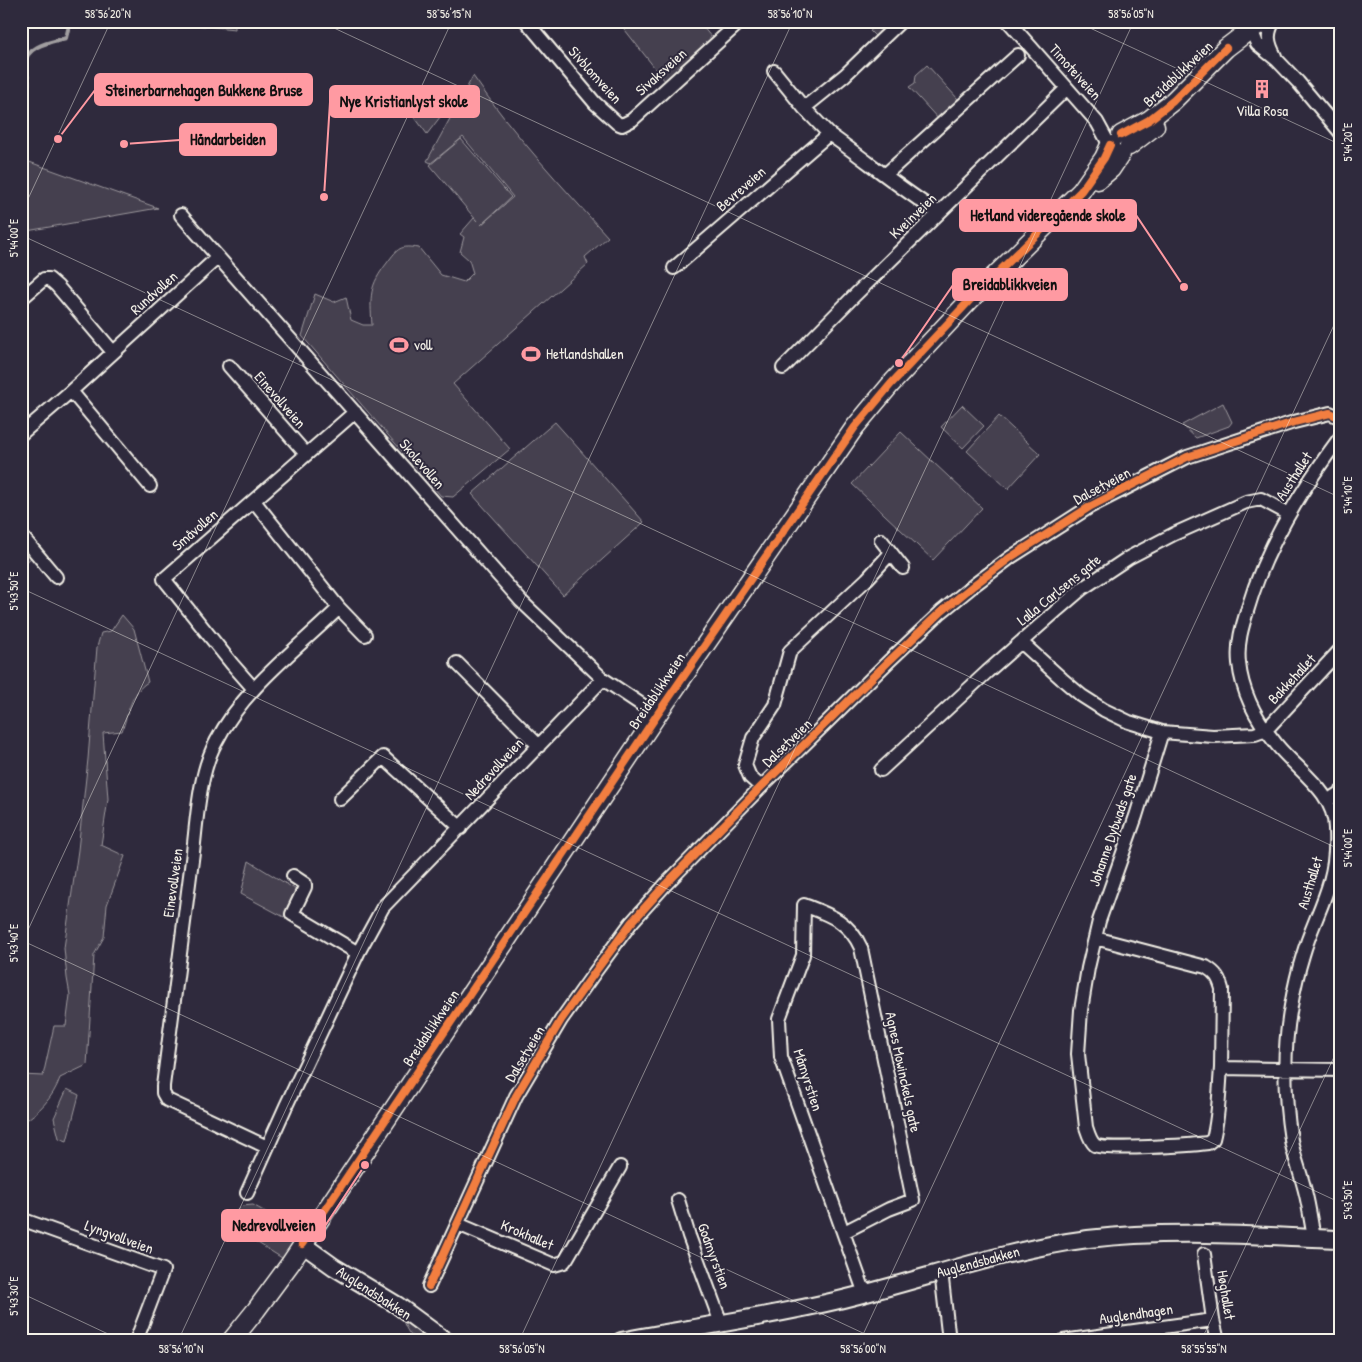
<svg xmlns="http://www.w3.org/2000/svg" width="1362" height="1362" font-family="'Patrick Hand',sans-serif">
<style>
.green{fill:#454050;stroke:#9c989c}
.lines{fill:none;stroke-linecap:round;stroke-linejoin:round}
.stream{stroke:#a19ea0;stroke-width:4}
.minor-casing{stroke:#f4f1e8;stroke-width:16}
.tertiary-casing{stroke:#f4f1e8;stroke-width:20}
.secondary-casing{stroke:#f4f1e8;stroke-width:21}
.minor{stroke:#2f2a3d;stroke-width:12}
.tertiary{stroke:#2f2a3d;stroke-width:16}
.secondary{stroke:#2f2a3d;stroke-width:18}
.cycleway-casing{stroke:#2f2a3d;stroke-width:11}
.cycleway{stroke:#f27e40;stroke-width:8}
.ticks{fill:none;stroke:#f4f1e8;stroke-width:1;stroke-opacity:0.45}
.labels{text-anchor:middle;stroke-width:4;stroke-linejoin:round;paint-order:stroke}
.street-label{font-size:15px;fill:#f4f1e8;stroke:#2f2a3d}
.poi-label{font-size:15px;fill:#f4f1e8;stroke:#2f2a3d;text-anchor:start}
.leader{fill:none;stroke:#ff9aa2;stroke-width:2}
.callout-dot{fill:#ff9aa2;stroke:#2f2a3d;stroke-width:2}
.callout{fill:#ff9aa2;stroke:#ff9aa2;stroke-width:2}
.callout-label{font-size:16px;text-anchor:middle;font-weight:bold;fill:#111}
.neatline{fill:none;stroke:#f4f1e8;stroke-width:2}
.ticks-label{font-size:12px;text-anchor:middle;fill:#f4f1e8}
</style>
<rect width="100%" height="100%" fill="#2f2a3d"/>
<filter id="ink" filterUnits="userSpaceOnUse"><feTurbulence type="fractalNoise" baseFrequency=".02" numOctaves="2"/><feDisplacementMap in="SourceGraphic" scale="10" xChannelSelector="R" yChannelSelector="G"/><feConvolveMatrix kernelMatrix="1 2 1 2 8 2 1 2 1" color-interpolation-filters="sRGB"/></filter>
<g filter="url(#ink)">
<path class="green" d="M185,21H235V29L185,24Z
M618,21H698L712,38L665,81Z
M862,21H890V22L884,32L877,38L870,31L875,27L871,22L866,26Z
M927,65L958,99L954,110L940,121L909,87L915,83L916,75Z
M473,76C513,134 561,185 608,237L585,257L588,264L453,384L510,449L453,497L441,496L302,336L315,294L334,302L346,297L351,320L363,325H372C370,296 369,286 387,263C398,248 400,245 419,248L441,275L464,282L473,273L469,260L460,252L464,237L460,234L474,218L477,221L430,165L461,139L511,197L481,225L513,197L463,137L431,163L427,161Z
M439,90L444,112L427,134L408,108Z
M21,159L158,208L21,232Z
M1223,403L1232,422L1229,426L1196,438L1182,425Z
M962,405L984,426L963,448L941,427Z
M999,416L1040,454L1008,489L967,451Z
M555,422L644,522L563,595L472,494Z
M901,432L982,508L933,560L852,484Z
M21,541L34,555L21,567Z
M122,615L134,629L148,682C131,692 128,714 122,731L103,733L108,799L101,845L125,856L107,905L104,937L94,955L87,1065L60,1078C53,1098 39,1112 21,1124V1075L43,1076L54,1026H66L70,995L67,978L64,948L78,850L88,759L97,647L101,633L111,631Z
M249,861L298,891L284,917L241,894Z
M67,1089L79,1095L67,1141L59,1138L54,1118Z
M253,1205C264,1212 301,1226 294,1242C292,1248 286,1253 282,1258L224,1222L242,1206Z
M401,1317L429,1338L430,1341C410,1341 409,1334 401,1317Z"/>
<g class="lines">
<path class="stream" d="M28,87C30,78 25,73 25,64C26,45 52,42 66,38L70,21"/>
<g class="minor-casing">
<path id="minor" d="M526,21L595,103L617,123L622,125L632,120L741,21
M1008,21L1097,122L1109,144
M1274,21C1266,34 1268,43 1275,56
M1251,29L1257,44L1277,60L1298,82L1341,133
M774,71L804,108
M829,134L804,108L845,75L901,21
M886,174L1018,55
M181,215L521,601L603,679L657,715
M674,268L829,134C866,160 901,189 939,213
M21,299L44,279H49L57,286L113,352
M229,366L306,454
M783,368L851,299L1067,88
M71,391L150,486
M21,434L71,391L217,258
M254,501L339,608C297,649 243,689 216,742C198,775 197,823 192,860C182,936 172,1011 163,1086V1093L167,1100L267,1147
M21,535L56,577
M881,540L903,568
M339,608L365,635
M1021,642L1062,679L1082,696L1104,710L1129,722L1162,732L1213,736L1255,734L1266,730L1341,649
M457,663L539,746
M254,689L232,664L164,579L355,412
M1162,732L1136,816L1099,921L1088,968L1081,1010L1078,1054L1086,1127C1088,1133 1090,1141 1095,1145C1103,1151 1193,1145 1208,1143L1213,1139C1219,1116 1219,1092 1221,1068
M881,770L987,672L1055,612L1083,588L1128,558L1174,534L1246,502L1261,499L1289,514
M761,787L750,777L745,765L753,738L775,705L790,651L867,579L890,554
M340,799L383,757L461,828
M1327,801L1341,792
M293,876L305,884V887L292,914L358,953
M1095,938L1206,967C1216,973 1219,978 1222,989L1221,1068L1341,1070
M247,1193L286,1106L358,953L383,907L603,679
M678,1200L689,1236L718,1315L719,1323
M21,1219L163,1270L136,1341
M458,1224L554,1265L564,1262L567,1258L620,1167
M844,1232L889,1209L913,1200L861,948C849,921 830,915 804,905L803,955L779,1019L781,1057L865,1294
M1314,1238C1311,1222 1309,1206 1305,1191C1301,1174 1294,1157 1291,1140C1284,1096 1283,1050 1291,1006C1294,989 1298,971 1303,955C1310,930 1323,906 1330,881C1335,864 1336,847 1335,829C1335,792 1298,771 1277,745C1258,722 1242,693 1239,663C1237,643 1242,627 1248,608C1266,546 1302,488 1341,436
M1204,1254L1213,1320L1218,1341
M941,1271L949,1341
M429,1286L516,1096L561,1020L595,972L631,923L666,884L761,787L889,661L941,612L974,585L1011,557L1091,506L1187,457L1294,422L1330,413L1341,418
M1063,1341L1213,1320"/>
</g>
<g class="tertiary-casing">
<path id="tertiary" d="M302,1244L334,1267L397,1305L446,1341
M621,1341C695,1327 770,1317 843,1299C926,1279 1003,1250 1088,1239C1174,1229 1255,1236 1341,1239"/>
</g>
<g class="secondary-casing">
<path id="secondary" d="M1121,135L1149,120L1173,101L1226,48L1251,29L1267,21
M1129,146L1155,126
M1098,180L1111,169L1121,154
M231,1341L256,1310L290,1264L657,715L855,427L891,384L969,301L1081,191L1104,158L1110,145"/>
</g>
<use href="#minor" class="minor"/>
<use href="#tertiary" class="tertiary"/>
<use href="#secondary" class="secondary"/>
<g class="cycleway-casing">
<path id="cycleway" d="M1121,135L1149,120L1173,101L1226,48
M302,1244L657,715L855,427L891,384L969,301L1081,191L1104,158L1110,145
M429,1286L516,1096L561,1020L595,972L631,923L666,884L761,787L889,661L941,612L974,585L1011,557L1091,506L1187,457L1294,422L1330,413L1341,418"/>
</g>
<use href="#cycleway" class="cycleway"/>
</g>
</g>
<path class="ticks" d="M319,21L1341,498M1075,21L1341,145M21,214L111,21M21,235L1341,850M21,588L1341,1203M21,940L880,1341M21,945L452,21M21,1293L123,1341M178,1341L793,21M519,1341L1134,21M860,1341L1341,310M1201,1341L1341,1042"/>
<defs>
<g id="building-bare" transform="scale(1.5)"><path d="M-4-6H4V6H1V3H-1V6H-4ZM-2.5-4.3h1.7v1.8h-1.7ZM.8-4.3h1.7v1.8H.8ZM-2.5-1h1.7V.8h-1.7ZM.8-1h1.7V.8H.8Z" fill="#ff9aa2" stroke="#2f2a3d" stroke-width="2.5" paint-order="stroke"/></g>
<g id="stadium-bare" transform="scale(1.5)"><path d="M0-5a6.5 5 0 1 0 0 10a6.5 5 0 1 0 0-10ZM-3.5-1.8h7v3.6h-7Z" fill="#ff9aa2" stroke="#2f2a3d" stroke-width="2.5" paint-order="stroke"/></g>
</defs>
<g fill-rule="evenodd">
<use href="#building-bare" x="1262" y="89"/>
<use href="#stadium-bare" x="399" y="345"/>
<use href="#stadium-bare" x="531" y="354"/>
</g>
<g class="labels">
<g class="street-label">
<text transform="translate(661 72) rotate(-42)" y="5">Sivaksveien</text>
<text transform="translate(1075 72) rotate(48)" y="5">Timoteiveien</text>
<text transform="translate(1178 74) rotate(-43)" y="5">Breidablikkveien</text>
<text transform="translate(595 75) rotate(48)" y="5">Sivblomveien</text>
<text transform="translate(741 189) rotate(-41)" y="5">Bevreveien</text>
<text transform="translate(913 216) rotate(-44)" y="5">Kveinveien</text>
<text transform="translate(154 293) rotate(-42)" y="5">Rundvollen</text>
<text transform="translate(280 400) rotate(49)" y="5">Einevollveien</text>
<text transform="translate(422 464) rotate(49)" y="5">Skolevollen</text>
<text transform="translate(1294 476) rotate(-57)" y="5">Austhallet</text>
<text transform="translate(1102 486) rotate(-28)" y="5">Dalsetveien</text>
<text transform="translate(195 530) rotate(-41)" y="5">Småvollen</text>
<text transform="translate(1059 590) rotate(-39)" y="5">Lalla Carlsens gate</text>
<text transform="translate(1292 679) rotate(-47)" y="5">Bakkehallet</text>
<text transform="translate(657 691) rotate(-56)" y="5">Breidablikkveien</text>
<text transform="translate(787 743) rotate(-44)" y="5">Dalsetveien</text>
<text transform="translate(494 769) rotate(-47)" y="5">Nedrevollveien</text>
<text transform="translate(1113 830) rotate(-71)" y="5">Johanne Dybwads gate</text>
<text transform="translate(173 883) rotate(-82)" y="5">Einevollveien</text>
<text transform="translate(1310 883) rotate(-73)" y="5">Austhallet</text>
<text transform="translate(431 1028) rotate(-56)" y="5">Breidablikkveien</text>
<text transform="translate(525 1054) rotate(-59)" y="5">Dalsetveien</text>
<text transform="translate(903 1072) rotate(78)" y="5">Agnes Mowinckels gate</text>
<text transform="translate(808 1080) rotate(72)" y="5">Måmyrstien</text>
<text transform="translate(527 1235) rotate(23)" y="5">Krokhallet</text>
<text transform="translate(119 1237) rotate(20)" y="5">Lyngvollveien</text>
<text transform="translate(714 1256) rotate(70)" y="5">Godmyrstien</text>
<text transform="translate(978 1262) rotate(-15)" y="5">Auglendsbakken</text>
<text transform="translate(374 1293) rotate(33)" y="5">Auglendsbakken</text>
<text transform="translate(1226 1295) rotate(81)" y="5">Høghallet</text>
<text transform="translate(1136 1314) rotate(-8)" y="5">Auglendhagen</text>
</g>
<g class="poi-label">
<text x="1262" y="116" text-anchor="middle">Villa Rosa</text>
<text x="414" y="350">voll</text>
<text x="546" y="359">Hetlandshallen</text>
</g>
</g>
<path class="leader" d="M58 139L95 90M324 197L330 102M124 144L180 140M1184 287L1136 215M899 363L953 285M365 1165L325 1226"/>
<g class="callout-dot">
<circle cx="58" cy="139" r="5"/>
<circle cx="324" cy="197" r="5"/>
<circle cx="124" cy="144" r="5"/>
<circle cx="1184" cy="287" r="5"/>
<circle cx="899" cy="363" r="5"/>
<circle cx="365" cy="1165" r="5"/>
</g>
<g class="callout">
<rect x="95" y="74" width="217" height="31" rx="5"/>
<rect x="330" y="86" width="149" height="31" rx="5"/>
<rect x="180" y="124" width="96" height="31" rx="5"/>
<rect x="960" y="200" width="176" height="31" rx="5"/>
<rect x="953" y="269" width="114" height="31" rx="5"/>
<rect x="222" y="1210" width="103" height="31" rx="5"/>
</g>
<g class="callout-label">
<text x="204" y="96">Steinerbarnehagen Bukkene Bruse</text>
<text x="404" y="107">Nye Kristianlyst skole</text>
<text x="228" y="145">Håndarbeiden</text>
<text x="1048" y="221">Hetland videregående skole</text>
<text x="1010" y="290">Breidablikkveien</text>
<text x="274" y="1231">Nedrevollveien</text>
</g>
<rect width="1362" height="1362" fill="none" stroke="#2f2a3d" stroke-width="55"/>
<rect x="28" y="28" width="1306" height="1306" class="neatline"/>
<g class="ticks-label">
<text x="108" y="18">58°56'20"N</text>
<text x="449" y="18">58°56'15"N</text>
<text x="790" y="18">58°56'10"N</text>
<text x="1131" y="18">58°56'05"N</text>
<text transform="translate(1348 142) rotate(-90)" y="4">5°44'20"E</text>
<text transform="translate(14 238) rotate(-90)" y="4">5°44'00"E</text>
<text transform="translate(1348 495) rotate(-90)" y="4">5°44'10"E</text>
<text transform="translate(14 591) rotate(-90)" y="4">5°43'50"E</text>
<text transform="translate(1348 848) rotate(-90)" y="4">5°44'00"E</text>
<text transform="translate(14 943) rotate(-90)" y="4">5°43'40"E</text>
<text transform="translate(1348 1200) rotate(-90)" y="4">5°43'50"E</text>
<text transform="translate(14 1296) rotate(-90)" y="4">5°43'30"E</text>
<text x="181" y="1353">58°56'10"N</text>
<text x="522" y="1353">58°56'05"N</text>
<text x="863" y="1353">58°56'00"N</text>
<text x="1204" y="1353">58°55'55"N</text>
</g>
</svg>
